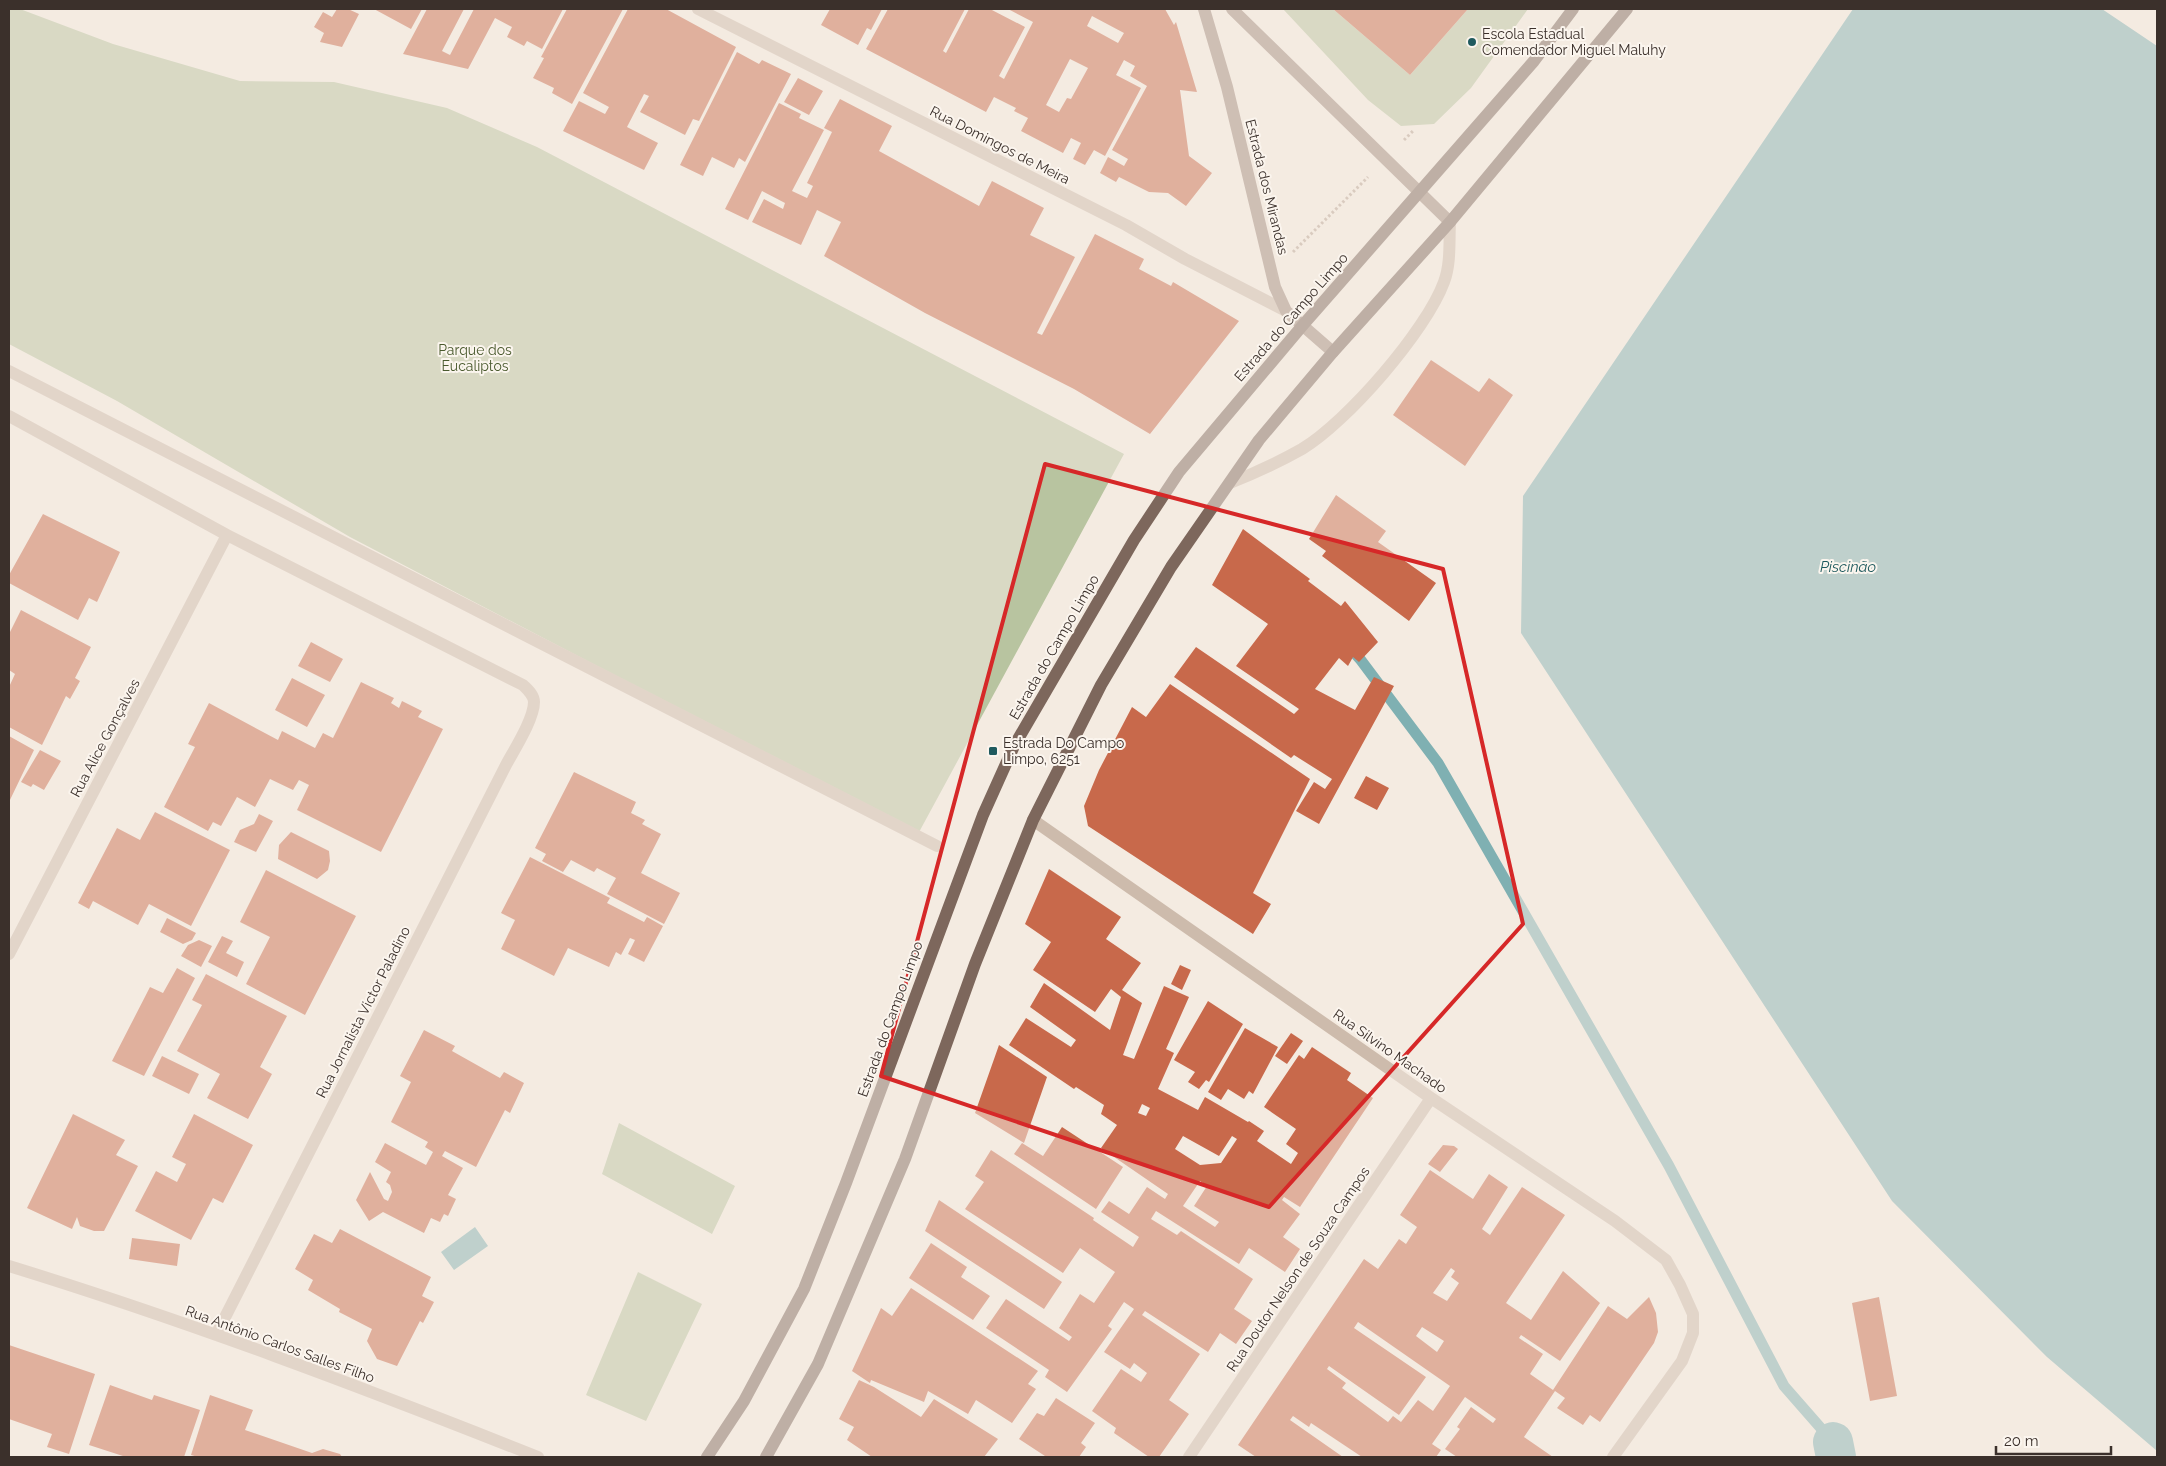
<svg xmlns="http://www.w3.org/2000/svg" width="2166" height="1466" font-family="Raleway,sans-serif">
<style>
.green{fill:#b8c4a0}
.water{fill:#7fb0b2}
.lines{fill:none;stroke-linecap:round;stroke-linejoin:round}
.stream{stroke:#7fb0b2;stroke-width:11}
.canal{stroke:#7fb0b2;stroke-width:40}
.building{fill:#c8694b;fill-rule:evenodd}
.path{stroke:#b9a596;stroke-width:3;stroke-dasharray:2.5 2.5;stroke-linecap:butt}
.lane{stroke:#cdbbac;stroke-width:12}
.street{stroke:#cdbbac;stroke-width:12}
.secondary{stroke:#a18a7d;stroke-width:12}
.primary{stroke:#7d675c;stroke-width:12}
.marked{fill:none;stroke:#d62828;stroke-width:4;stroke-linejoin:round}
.poi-dot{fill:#1f5a5e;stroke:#fbf5ee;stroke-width:2}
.labels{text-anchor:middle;stroke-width:4;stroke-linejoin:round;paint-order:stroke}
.poi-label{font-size:14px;fill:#3b302b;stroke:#fbf5ee;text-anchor:start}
.street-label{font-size:14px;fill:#3b302b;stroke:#fbf5ee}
.park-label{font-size:14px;fill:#4a5a2e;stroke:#fbf5ee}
.water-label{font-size:15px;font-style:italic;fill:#1f5a5e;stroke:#fbf5ee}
</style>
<rect width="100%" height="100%" fill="#f4ebe1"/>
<path class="green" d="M9,9H20L113,44L240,81L334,82L447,108L537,147L1124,454L918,834L350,537L117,401L9,344Z
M1283,9H1333L1410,75L1468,9H1528L1471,88L1434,124L1401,126L1368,100Z
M619,1123L735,1186L712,1234L602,1174Z
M638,1272L702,1304L646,1421L586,1395Z"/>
<path class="water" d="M1853,9H2102L2157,46V1451L2047,1357L1892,1201L1521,633L1523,496Z
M475,1227L488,1246L454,1270L441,1252Z"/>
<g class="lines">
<path class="stream" d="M1351,649L1360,659L1438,763L1669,1166L1784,1386L1833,1442"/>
<path class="canal" d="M1833,1442L1836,1457"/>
</g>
<path class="building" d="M337,9H348L359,14L342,47L320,42L324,33L314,27L323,12L332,17Z
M374,9H422L411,29Z
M427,9H464L442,51L450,55L474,9H563L542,49L527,41L524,46L507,37L512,27L495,18L468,69L403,54Z
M567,9H623L572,104L552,93L554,88L533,78L544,58L541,57Z
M628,9H666L736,47L699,121L693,119L685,135L640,112L649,96L644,94L627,127L658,143L644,170L563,131L579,101L605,114L609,107L583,93Z
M830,9H882L871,30L867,28L858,45L821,25Z
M888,9H965L943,51L946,53L969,9H990L1025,27L999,76L1004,79L1033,22L1008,9H1165L1174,25L1176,22L1197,92L1180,90L1189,156L1212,173L1186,206L1168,193L1149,192L1119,177L1116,182L1100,173L1108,157L1124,166L1128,159L1112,150L1147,86L1130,76L1135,66L1124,60L1116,75L1141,88L1105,156L1094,150L1085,165L1073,159L1081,143L1071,138L1063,153L1021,131L1028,118L1014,111L1016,108L994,97L986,112L866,49ZM1092,16L1124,33L1118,43L1087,26ZM1070,59L1088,68L1071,99L1067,98L1059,112L1046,105Z
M1333,9H1468L1410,75Z
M737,52L759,64L762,60L791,74L745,162L739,158L734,168L712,157L703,176L680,165Z
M798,78L823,91L809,115L784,102Z
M840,99L892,126L879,151L979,206L992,181L1044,208L1030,235L1075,257L1037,333L1042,335L1095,234L1144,259L1139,269L1171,286L1173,282L1239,321L1150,434L1074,389L925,313L824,256L841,222L817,210L801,245L752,222L764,199L783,209L785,203L762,191L748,220L725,209L779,103L801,114L799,118L824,130L792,191L807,198L813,186L807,183L832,132L824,128Z
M1431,360L1479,392L1489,378L1513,395L1465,466L1393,415Z
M1336,495L1386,531L1378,542L1436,583L1409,621L1322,556L1326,551L1309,539Z
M43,514L120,552L97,602L89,598L78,620L9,583V575Z
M1243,529L1310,579L1308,581L1341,606L1345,601L1378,642L1359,662L1353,657L1348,666L1339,658L1315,689L1355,710L1374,677L1394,686L1319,824L1296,811L1314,782L1325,789L1332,779L1294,755L1291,758L1174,677L1196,647L1294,714L1299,709L1236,666L1268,624L1212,585Z
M21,610L91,647L75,678L80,681L70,699L66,696L42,745L9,727V687L15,674L9,670V634Z
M311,642L343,659L330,682L298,666Z
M292,678L325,695L307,727L275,710Z
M361,682L394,698L391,703L399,708L402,701L422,711L418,717L443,729L381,852L297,810L309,785L299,780L293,790L270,779L255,807L237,797L221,826L213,822L208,831L164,807L195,747L188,744L209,703L278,740L282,731L315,748L323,733L333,738Z
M1170,684L1310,779L1253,893L1271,904L1253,934L1088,826L1084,806L1099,770L1132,707L1146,717Z
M9,736L34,750L9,802Z
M40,750L61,761L44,790L33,784L31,787L21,782Z
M574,772L636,802L631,813L645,820L642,824L661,834L641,873L680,893L664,924L607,894L616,878L597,868L594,872L571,860L563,872L542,861L546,854L535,848Z
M1366,776L1389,788L1377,810L1354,798Z
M155,812L230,850L191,926L149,904L138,925L93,901L89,909L78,903L117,828L140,840Z
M259,814L273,821L256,852L234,842L240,830L254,824Z
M291,832L329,851L330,861L328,870L317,879L278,859L279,845Z
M530,857L610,898L607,903L644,922L647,917L663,926L644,962L628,954L635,940L630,938L621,955L616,952L609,967L568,948L554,976L501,949L515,920L501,913Z
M1049,869L1121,917L1106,939L1141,963L1122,990L1142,1003L1123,1055L1134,1059L1164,986L1189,997L1166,1049L1174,1053L1158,1089L1198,1110L1205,1097L1248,1122L1249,1121L1264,1131L1257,1141L1291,1164L1298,1153L1286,1144L1296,1129L1264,1107L1299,1055L1304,1059L1312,1047L1351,1073L1347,1080L1373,1098L1300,1207L1284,1197L1282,1200L1300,1214L1283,1237L1300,1249L1285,1272L1249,1248L1239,1264L1156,1211L1151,1219L1177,1235L1181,1231L1253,1279L1234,1309L1252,1321L1236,1344L1220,1333L1208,1352L1145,1311L1142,1315L1200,1354L1169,1400L1189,1414L1159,1457H1149L1114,1433L1116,1428L1092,1411L1121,1369L1141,1382L1147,1373L1134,1363L1130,1369L1104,1352L1134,1309L1124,1302L1108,1326L1112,1329L1067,1392L1045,1377L1049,1370L986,1328L1006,1299L1069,1341L1072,1337L1059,1328L1080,1294L1094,1303L1115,1272L1080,1248L1063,1273L965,1209L984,1182L975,1176L991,1150L1094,1218L1093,1220L1133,1247L1139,1237L1101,1212L1109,1201L1129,1214L1147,1187L1165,1199L1168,1194L1101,1148L1117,1125L1101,1114L1104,1105L1076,1087L1074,1089L1009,1045L1026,1018L1071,1047L1076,1040L1030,1007L1044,983L1110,1030L1121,997L1111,989L1095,1012L1033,970L1051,942L1025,924ZM1142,1104L1150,1108L1146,1116L1138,1113ZM1183,1136L1219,1156L1232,1136L1237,1139L1221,1163L1200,1165L1175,1149ZM1200,1181L1207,1186L1194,1206L1219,1222L1215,1227L1183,1206Z
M266,870L356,916L305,1015L246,984L270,937L240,922Z
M167,918L196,933L192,940L183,944L160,932Z
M222,936L233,941L226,953L244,962L237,977L208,962Z
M199,940L212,946L201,967L181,956L188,945Z
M1180,965L1191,970L1182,990L1171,984Z
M177,968L195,978L144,1076L112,1061L150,987L163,993Z
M206,974L287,1016L260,1067L272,1074L248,1119L207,1098L220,1074L177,1051L202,1005L192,1000Z
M1208,1001L1243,1024L1209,1082L1206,1080L1199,1089L1188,1082L1195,1072L1174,1060Z
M1245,1028L1278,1047L1253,1094L1249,1091L1244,1099L1228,1089L1221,1100L1208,1092Z
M424,1030L455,1046L452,1051L500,1078L504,1072L524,1083L510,1113L505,1110L476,1167L445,1151L442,1156L463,1168L448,1195L456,1199L448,1216L444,1214L440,1222L431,1218L424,1233L383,1212L369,1221L356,1200L370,1172L384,1199L388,1201L392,1192L390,1185L386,1182L391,1172L375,1162L385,1143L426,1165L433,1152L425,1147L428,1142L391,1122L411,1082L400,1076Z
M1291,1033L1303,1041L1287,1064L1275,1056Z
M999,1045L1047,1077L1024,1143L975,1113Z
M162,1056L199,1074L189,1094L152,1076Z
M73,1114L125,1140L116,1155L138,1166L104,1231H94L80,1226L77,1217L72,1229L27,1208Z
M194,1114L253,1145L223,1203L213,1198L191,1240L135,1211L156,1171L177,1182L186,1164L172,1157Z
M1062,1127L1123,1167L1096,1209L1014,1154L1022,1143L1043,1156Z
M1443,1145L1454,1146L1458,1149L1440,1172L1428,1164Z
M1430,1170L1473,1199L1489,1174L1508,1187L1482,1229L1490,1235L1522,1187L1565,1215L1506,1303L1531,1320L1563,1271L1600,1303L1560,1361L1521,1335L1519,1338L1543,1354L1530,1374L1553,1390L1608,1306L1627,1319L1649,1297L1656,1313L1658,1332L1654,1343L1600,1422L1590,1415L1583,1425L1557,1408L1565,1398L1555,1391L1524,1437L1553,1457H1457L1445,1449L1460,1429L1457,1427L1471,1407L1493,1423L1496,1419L1465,1397L1432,1444L1441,1450L1436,1457H1362L1311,1423L1309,1427L1293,1416L1290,1420L1343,1457H1256L1238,1445L1364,1259L1378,1269L1399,1239L1406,1244L1417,1227L1400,1215ZM1451,1268L1455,1271L1451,1277L1459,1283L1447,1301L1433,1293ZM1358,1322L1450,1386L1433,1411L1418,1400L1401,1422L1393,1416L1388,1422L1342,1388L1346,1383L1327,1369L1329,1366L1399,1415L1426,1377L1354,1328ZM1422,1327L1444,1341L1437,1352L1416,1336Z
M939,1200L1062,1282L1044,1309L925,1231Z
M340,1229L431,1277L422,1296L434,1302L423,1323L420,1321L397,1366L377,1359L367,1341L372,1329L339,1312L340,1309L308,1290L313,1280L295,1269L314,1234L332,1243Z
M132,1238L180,1244L177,1266L129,1259Z
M931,1243L967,1267L961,1277L990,1296L973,1320L909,1278Z
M911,1288L1038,1371L1028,1384L1036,1389L1012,1423L976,1400L968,1414L928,1391L924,1402L871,1380L870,1383L852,1371L881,1308L892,1316Z
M1879,1297L1897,1396L1870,1401L1852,1303Z
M9,1345L95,1374L69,1454L47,1447L52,1434L9,1419Z
M859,1380L874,1387L921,1417L934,1399L998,1439L984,1457H872L847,1440L854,1427L839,1419Z
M110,1385L152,1400L154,1395L200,1410L184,1457H126L89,1445Z
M210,1395L253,1410L245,1430L312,1453L323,1449L340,1454L342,1457H198L191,1455Z
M1056,1398L1095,1423L1081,1443L1086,1447L1079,1457H1044L1045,1456L1019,1439L1037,1413L1044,1416Z"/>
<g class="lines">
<path class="path" d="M1404,140L1414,130
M1293,252L1368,177"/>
<path class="lane" d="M1230,483C1255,473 1279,462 1302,449C1347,422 1426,331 1444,282C1451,264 1449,241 1450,222"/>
<path class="street" d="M698,9L1126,225L1185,259L1286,311
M9,371L937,846
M9,416L227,535L523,685C528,690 534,695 534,702C534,719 514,750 506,765L216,1335
M1033,820L1431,1098L1615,1221L1666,1260L1680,1285L1693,1314V1333L1682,1361L1613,1457
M9,954L227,535
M9,1266C188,1321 364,1388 538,1457
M1189,1457L1431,1098"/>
<path class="secondary" d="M1204,9L1227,87L1275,287L1286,311L1333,352
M1232,9L1450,222"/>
<path class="primary" d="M707,1457L744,1401L804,1289L846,1183L983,815L1014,746L1134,540L1179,472L1303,325L1534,61L1573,9
M766,1457L818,1364L905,1159L975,964L1033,820L1101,685L1171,567L1259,440L1333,352L1450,222L1627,9"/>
</g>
<path d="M0 0H2166V1466H0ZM1045,464L1443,569L1523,924L1269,1207L881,1076Z" fill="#f4ebe1" fill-opacity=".55" fill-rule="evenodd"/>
<path class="marked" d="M1045,464L1443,569L1523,924L1269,1207L881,1076Z"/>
<g class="poi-dot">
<circle cx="1472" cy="42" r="5"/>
<rect x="988" y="746" width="10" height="10" rx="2.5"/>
</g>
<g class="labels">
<g class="poi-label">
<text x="1482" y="39">Escola Estadual<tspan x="1482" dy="16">Comendador Miguel Maluhy</tspan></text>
<text x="1003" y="748">Estrada Do Campo<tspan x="1003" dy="16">Limpo, 6251</tspan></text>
</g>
<g class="street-label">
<text transform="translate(1000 145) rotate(27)" y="5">Rua Domingos de Meira</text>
<text transform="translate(1267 187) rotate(76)" y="5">Estrada dos Mirandas</text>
<text transform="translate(1291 317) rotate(-49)" y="5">Estrada do Campo Limpo</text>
<text transform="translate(1054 647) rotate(-60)" y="5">Estrada do Campo Limpo</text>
<text transform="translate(105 738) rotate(-62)" y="5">Rua Alice Gonçalves</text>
<text transform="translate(363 1012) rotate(-63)" y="5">Rua Jornalista Victor Paladino</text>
<text transform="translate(890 1019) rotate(-70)" y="5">Estrada do Campo Limpo</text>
<text transform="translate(1390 1051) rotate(35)" y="5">Rua Silvino Machado</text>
<text transform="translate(1298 1269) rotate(-56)" y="5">Rua Doutor Nelson de Souza Campos</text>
<text transform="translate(280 1344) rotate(20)" y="5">Rua Antônio Carlos Salles Filho</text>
</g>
<g class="park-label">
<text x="475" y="355">Parque dos<tspan x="475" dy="16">Eucaliptos</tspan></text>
</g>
<g class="water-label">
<text x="1848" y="572">Piscinão</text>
</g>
</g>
<rect width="2166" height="1466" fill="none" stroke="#3b302b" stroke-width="20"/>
<path d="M1996 1446v8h115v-8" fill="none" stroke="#3b302b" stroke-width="2.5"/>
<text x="2004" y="1446" font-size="15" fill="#3b302b" stroke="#fbf5ee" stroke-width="4" paint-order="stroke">20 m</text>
</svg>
